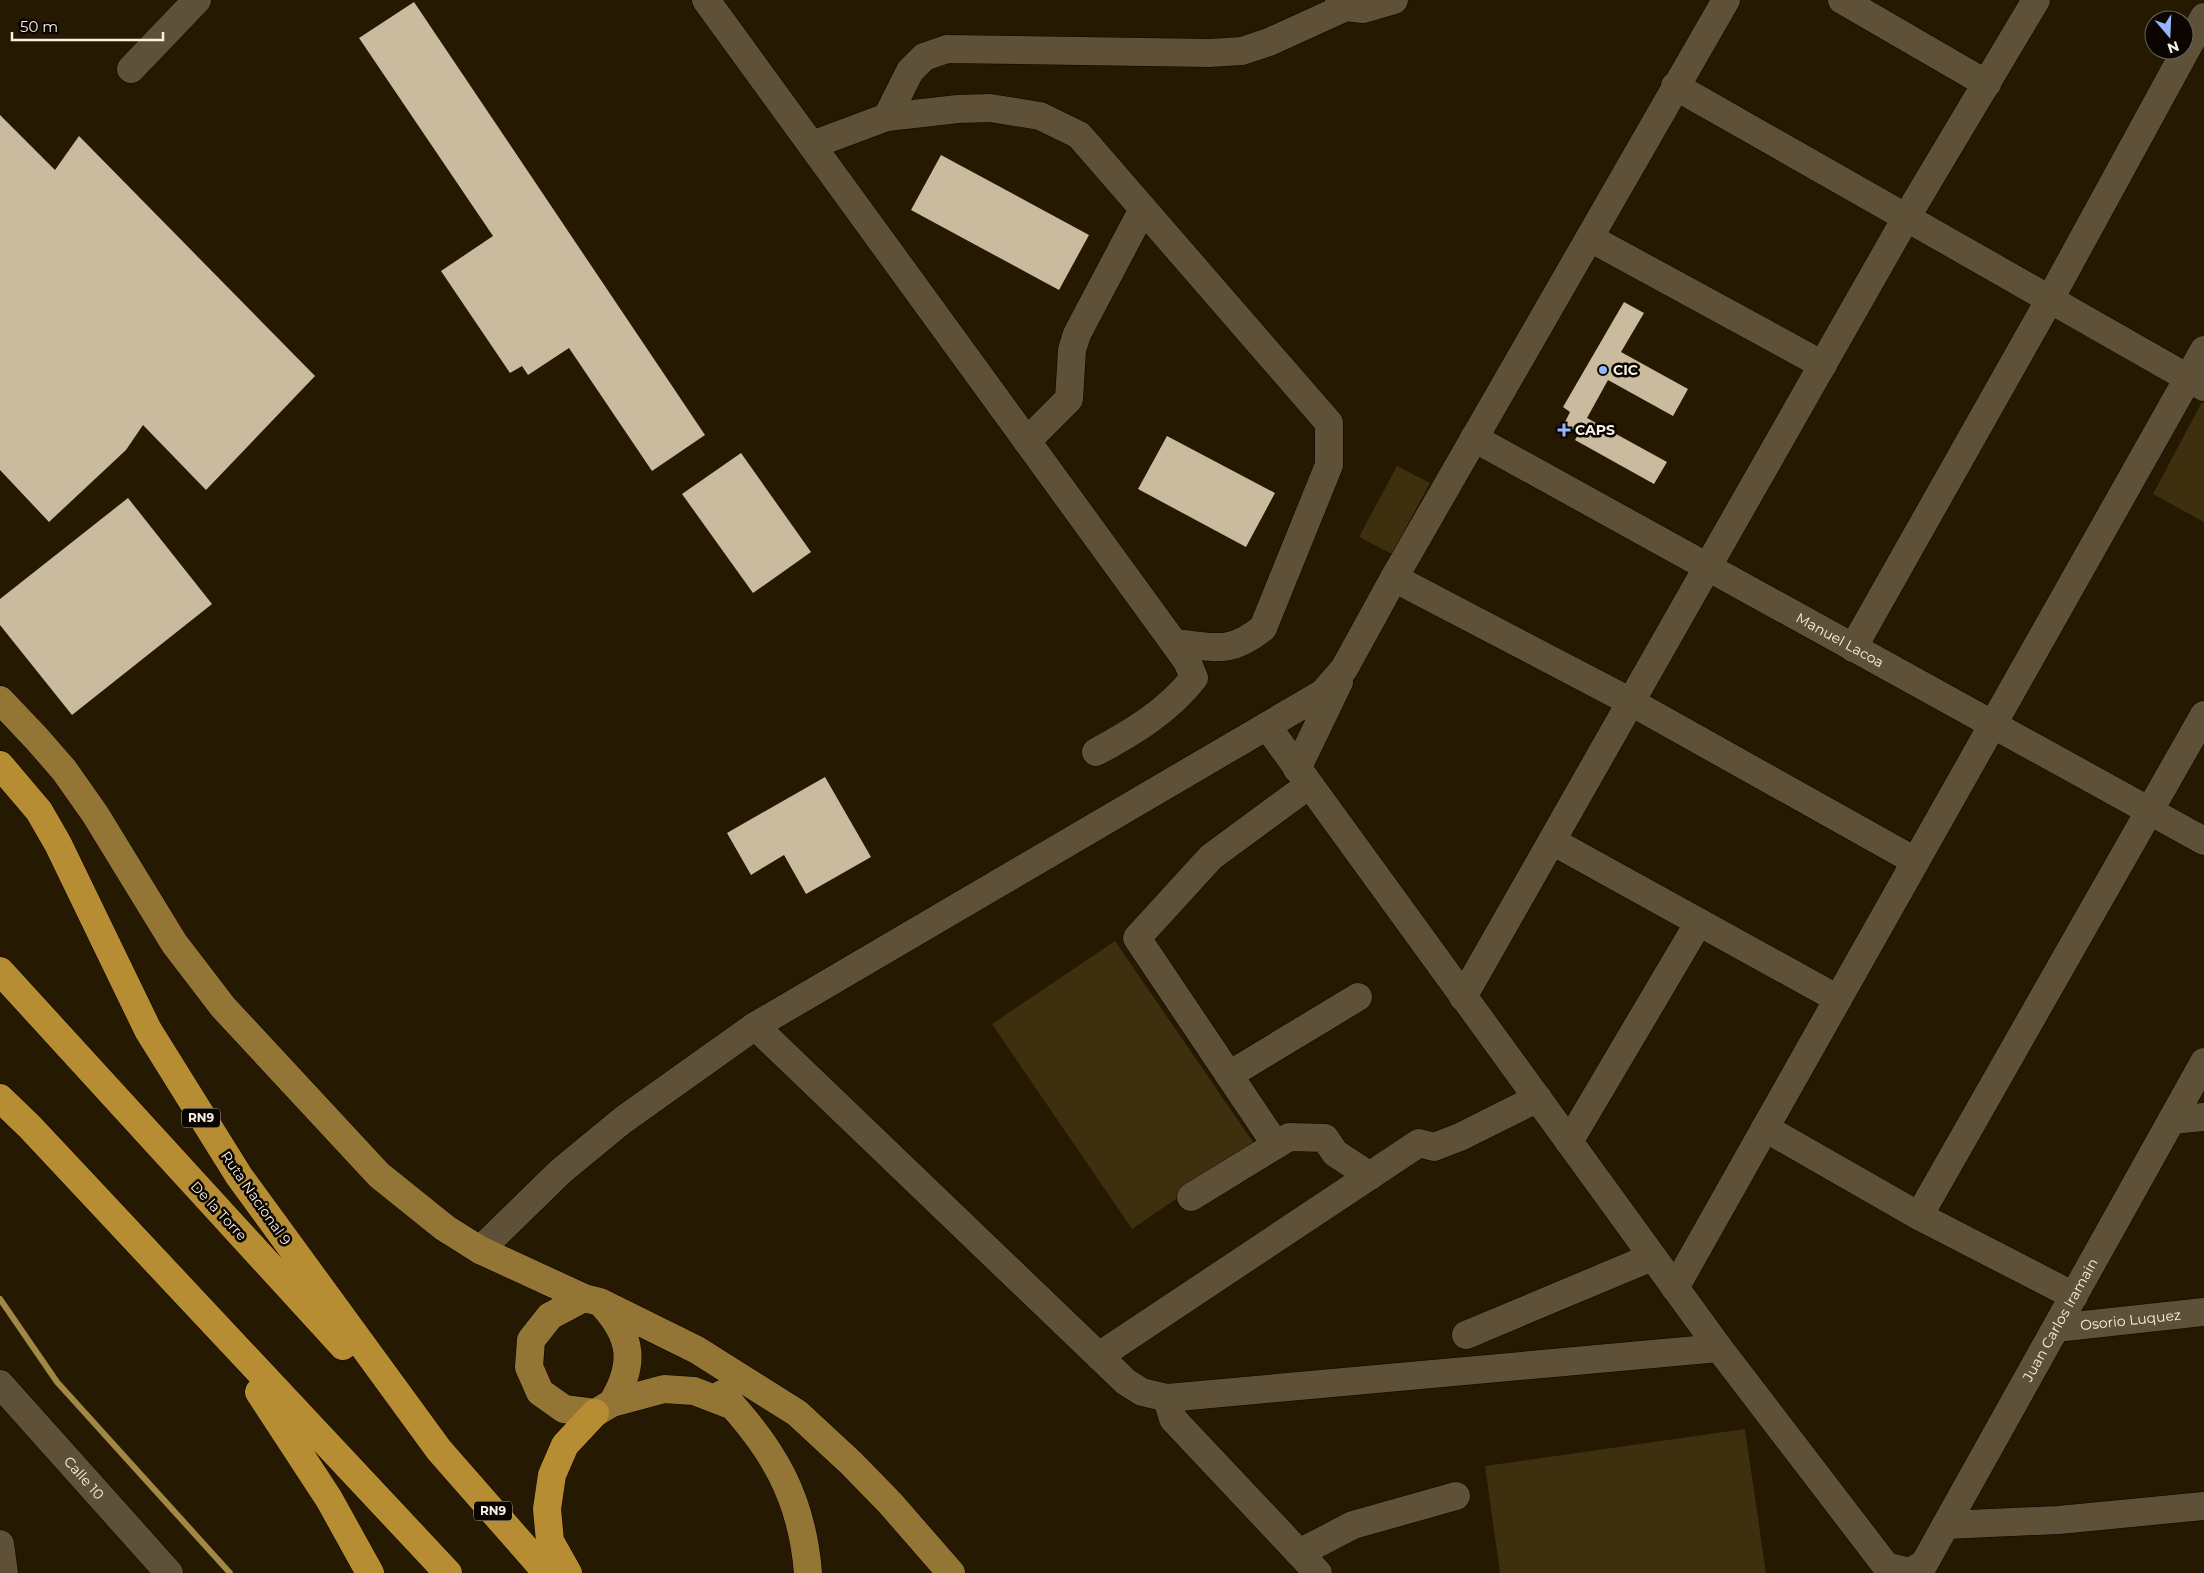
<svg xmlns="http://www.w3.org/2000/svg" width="2204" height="1573" font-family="Montserrat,sans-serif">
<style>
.green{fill:#3e2f0e}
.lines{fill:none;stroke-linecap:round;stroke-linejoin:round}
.stream{stroke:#a28844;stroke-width:6}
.building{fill:#cbbb9e}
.minor-casing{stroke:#0e0400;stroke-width:29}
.major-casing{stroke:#0e0400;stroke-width:29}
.highway-casing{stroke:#0e0400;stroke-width:29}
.minor{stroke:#5e5137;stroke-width:28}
.major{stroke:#937535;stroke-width:28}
.highway{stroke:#b68d33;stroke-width:28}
.poi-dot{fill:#93b7fd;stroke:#0a0501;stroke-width:2}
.labels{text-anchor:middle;stroke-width:5;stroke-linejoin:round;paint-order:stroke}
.shield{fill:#0a0501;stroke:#b1aa9e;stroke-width:1}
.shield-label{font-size:12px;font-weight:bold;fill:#f9f1e2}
.poi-label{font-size:14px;font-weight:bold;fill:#f9f1e2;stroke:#0a0501;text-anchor:start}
.street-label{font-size:14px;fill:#f9f1e2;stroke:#0a0501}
</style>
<rect width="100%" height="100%" fill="#251901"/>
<path class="green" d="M2202,402L2204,403V522L2153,494Z
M1397,466L1430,483L1392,554L1359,537Z
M1115,941L1255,1145L1132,1229L992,1024Z
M1745,1429L1766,1573H1500L1485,1466Z"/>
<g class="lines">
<path class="stream" d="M0,1299L57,1382L230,1573"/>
</g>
<path class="building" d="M414,2L705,435L652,471L569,348L528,375L522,366L510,373L441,271L493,236L359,38Z
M0,115L55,170L79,136L315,376L206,490L143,425L126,450L49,522L0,470Z
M941,155L1089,235L1059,290L911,210Z
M1624,302L1644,313L1621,352L1688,389L1673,416L1608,380L1587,418L1667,462L1654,484L1575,440L1579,433L1564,424L1570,412L1563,407Z
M1167,436L1275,493L1246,547L1138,489Z
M741,453L811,552L753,593L682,494Z
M128,498L212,604L72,715L0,625V599Z
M825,777L871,857L806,894L784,855L751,875L727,833Z"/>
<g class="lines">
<g class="minor-casing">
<g id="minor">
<path d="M706,0L1187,661L1194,678C1167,712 1133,732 1096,752"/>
<path d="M1339,0L1346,7L1363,9L1394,0"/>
<path d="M1842,0L1987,84"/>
<path d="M131,69L197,0"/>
<path d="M1675,86L2204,387"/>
<path d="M887,117L910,71L924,57L947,49L1209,53L1242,51L1269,42L1346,7"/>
<path d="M812,145L887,117L958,109L990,108L1040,116L1079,135L1329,423V465L1263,628C1229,655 1215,647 1175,643"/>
<path d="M1590,238L1823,365"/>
<path id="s1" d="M1474,438L2204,841"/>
<path d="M1027,441L1069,399L1072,350L1077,334L1143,209"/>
<path d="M1394,578L1631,702L1915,861"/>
<path d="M1853,648L2050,299L2204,17"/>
<path id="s2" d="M1267,726L1719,1348L1886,1566L1910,1572L1924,1564L2204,1062"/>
<path d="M1297,769L1339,682"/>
<path d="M1552,841L1838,999"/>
<path d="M1463,997L1906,218L2036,0"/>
<path d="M755,1026L1126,1382L1142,1392L1167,1398L1719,1348"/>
<path d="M1229,1075L1358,997"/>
<path d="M2172,1120L2204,1117"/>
<path d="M1765,1128L1919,1216L2074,1296"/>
<path d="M1569,1142L1699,922"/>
<path d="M1276,1145L1137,938L1211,857L1309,785"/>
<path d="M1191,1197L1289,1137L1325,1138L1335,1153L1370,1176"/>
<path d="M1919,1216L2204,715"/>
<path d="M480,1250L561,1171L623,1120L755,1026L1323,693L1344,669L1394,578L1726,0"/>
<path d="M1675,1288L2204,350"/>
<path id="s3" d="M2056,1328L2204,1312"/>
<path d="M1466,1335L1652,1257"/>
<path d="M1099,1356L1419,1143L1434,1147L1460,1137L1538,1098"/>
<path id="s4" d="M0,1384L169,1573"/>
<path d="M1167,1398L1173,1419L1318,1573"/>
<path d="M1946,1525L2059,1520L2204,1506"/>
<path d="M0,1544L4,1573"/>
<path d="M1299,1553L1353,1525L1456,1496"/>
</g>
</g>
<g class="major-casing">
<path id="major" d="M0,700L37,739L64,770L95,814L174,943L223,1007L379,1175L445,1228L480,1250L584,1298L600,1302L697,1350L797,1413L851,1463L890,1503L951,1573
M584,1298L550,1316L531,1340L529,1367L540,1392L564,1409L595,1413L612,1403L664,1389L694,1391L733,1406
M603,1305C633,1338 635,1365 612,1403
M722,1394C773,1448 802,1497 808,1573"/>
</g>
<g class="highway-casing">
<path id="highway" d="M0,765L39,811L58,844L148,1030L239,1176L439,1450L547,1573
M0,971L343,1346
M0,1098L30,1127L448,1573
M259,1392L329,1499L370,1573
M568,1573L550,1541L547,1509L552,1475L565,1445L595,1413"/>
</g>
<use href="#minor" class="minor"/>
<use href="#major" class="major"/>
<use href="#highway" class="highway"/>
</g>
<g class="poi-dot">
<circle cx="1603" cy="370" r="5"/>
<path d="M1561.5 422.5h5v5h5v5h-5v5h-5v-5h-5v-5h5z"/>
</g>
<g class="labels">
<g class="shield">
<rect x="182" y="1108.5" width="38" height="19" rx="4"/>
<rect x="474" y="1501.5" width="38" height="19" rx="4"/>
</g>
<g class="shield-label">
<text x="201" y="1122">RN9</text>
<text x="493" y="1515">RN9</text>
</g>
<g class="poi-label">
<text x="1613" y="375">CIC</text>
<text x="1575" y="435">CAPS</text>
</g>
<g class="street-label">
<text dy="5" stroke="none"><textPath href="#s1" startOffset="418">Manuel Lacoa</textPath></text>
<text transform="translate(256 1198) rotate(55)" y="5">Ruta Nacional 9</text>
<text transform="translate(219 1211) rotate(47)" y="5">De la Torre</text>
<text dy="5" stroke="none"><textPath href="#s2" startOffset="1364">Juan Carlos Iramain</textPath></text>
<text dy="5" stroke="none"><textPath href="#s3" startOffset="75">Osorio Luquez</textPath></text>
<text dy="5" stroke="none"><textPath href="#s4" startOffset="126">Calle 10</textPath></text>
</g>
</g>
<g transform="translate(2169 35) rotate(161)"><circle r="24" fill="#0a0501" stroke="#6a635b"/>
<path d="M0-4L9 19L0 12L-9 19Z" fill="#93b7fd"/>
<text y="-8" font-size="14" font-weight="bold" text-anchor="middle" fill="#f9f1e2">N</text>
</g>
<path d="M12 32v8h151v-8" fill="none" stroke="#f9f1e2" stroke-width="2.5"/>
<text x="20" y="32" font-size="15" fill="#f9f1e2" stroke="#0a0501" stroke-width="4" paint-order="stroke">50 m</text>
</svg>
